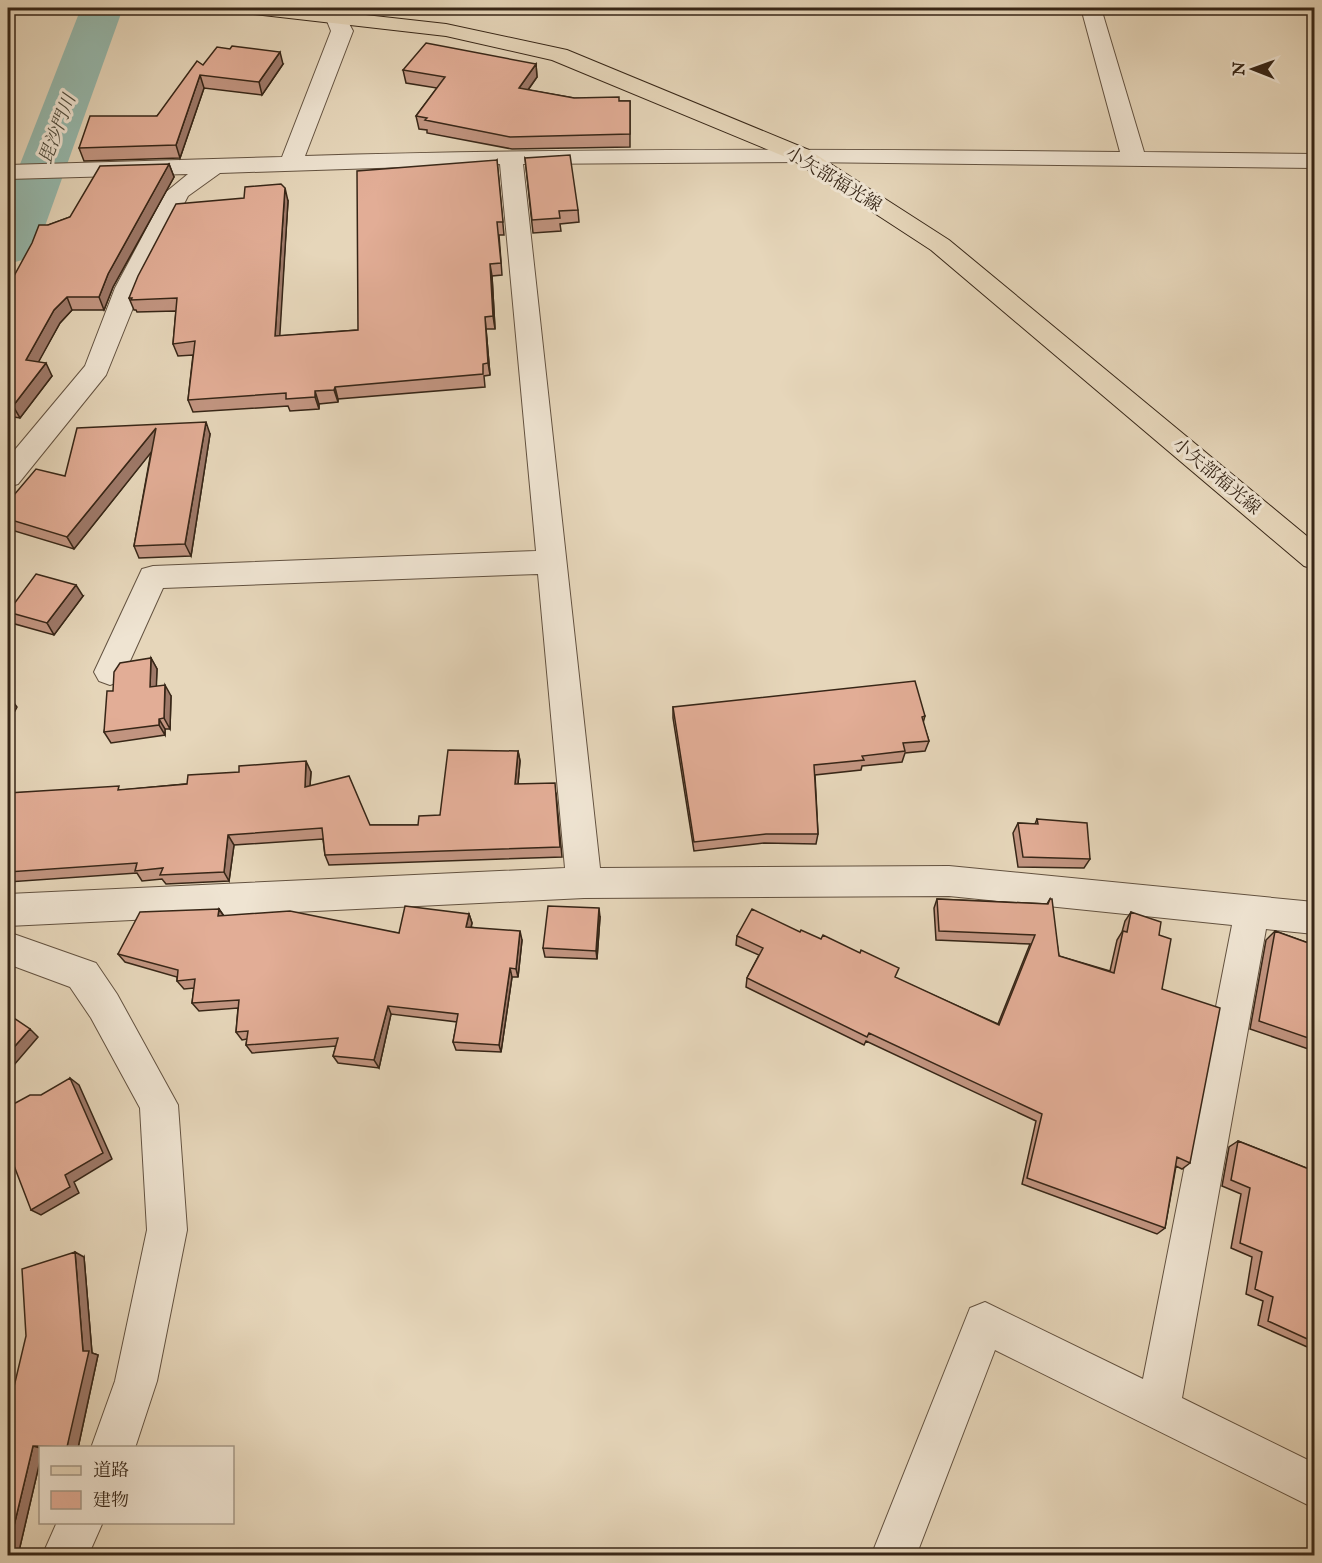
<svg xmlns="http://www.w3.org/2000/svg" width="1322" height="1563" font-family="'IM FELL English','Noto Serif JP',serif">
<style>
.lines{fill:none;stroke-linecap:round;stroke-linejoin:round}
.river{fill:#96b9ad;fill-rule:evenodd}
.minor-casing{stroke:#635240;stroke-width:2}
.tertiary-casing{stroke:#635240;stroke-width:2}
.primary-casing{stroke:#372617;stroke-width:2}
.minor{fill:#efe4d2;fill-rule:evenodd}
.tertiary{fill:#efe4d2;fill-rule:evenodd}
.primary{fill:#e6d6ba;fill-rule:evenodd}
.wall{fill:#c29581;stroke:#372617;stroke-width:1.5}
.shaded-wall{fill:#9e7969;stroke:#372617;stroke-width:1.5}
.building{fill:#e2ad96;stroke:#372617;stroke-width:1.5}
.labels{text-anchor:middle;stroke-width:6;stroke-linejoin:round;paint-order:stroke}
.far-water-label{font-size:18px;font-style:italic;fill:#4f4b3c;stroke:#efe4d2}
.far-street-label{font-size:18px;fill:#372617;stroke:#efe4d2}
</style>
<rect width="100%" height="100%" fill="#e6d6ba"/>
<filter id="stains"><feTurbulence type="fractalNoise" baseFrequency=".00333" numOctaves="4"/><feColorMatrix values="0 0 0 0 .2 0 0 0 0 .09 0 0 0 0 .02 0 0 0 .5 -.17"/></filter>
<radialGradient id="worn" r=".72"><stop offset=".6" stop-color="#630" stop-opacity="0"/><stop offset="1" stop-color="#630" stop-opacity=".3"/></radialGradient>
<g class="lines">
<path class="river" d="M81,8H123L40,240L26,259L8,264V195Z"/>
<g class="minor-casing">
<path id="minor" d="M328,8H348L345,16L353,31L305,156C577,148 848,149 1120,152L1081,8H1101L1144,152L1314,154V168L801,162L523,164L600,868L949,866L1314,902V934L1266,929L1182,1398L1314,1463V1508L995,1350L916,1556H871L970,1308L985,1302L1143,1379L1232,925L949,896L584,898L8,926V894L565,868L538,574L163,588L121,681L110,685L99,681L94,672L142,569L153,566L536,551L500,164L220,173L188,196L141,288L106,375L18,484L8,487V458L85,366L115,288L166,192L188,174L8,179V165L282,157L331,31L325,16Z"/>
</g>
<g class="tertiary-casing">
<path id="tertiary" d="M8,932L96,963L117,994L178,1105L187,1230L157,1381L135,1448H91L115,1381L147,1230L140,1108L91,1018L70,987L8,964Z
M57,1522H103L88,1556H42Z"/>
</g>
<g class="primary-casing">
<path id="primary" d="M243,8H303L446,24L567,50L809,150L949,240L1314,542V569L1304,566L931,250L793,160L552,60L446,36L253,14L246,12Z"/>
</g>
<use href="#minor" class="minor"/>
<use href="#tertiary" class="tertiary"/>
<use href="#primary" class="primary"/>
</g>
<path class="wall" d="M283,64L262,95L204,88L180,158L84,161L79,148L157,116L203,65Z
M536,64L537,77L528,90L574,98L619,101H630V147L512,149L427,133V130L419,129L416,116L437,88L406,83L403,70Z
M525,158L578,210L579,222L560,224L561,231L533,233Z
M497,160L504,235H499L502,275L492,276L495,329H486L490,375L484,376L485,387L338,399V402L319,404V409L290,411L288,406L193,412L188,400L193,355L178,356L173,344L176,311L137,312L136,310H134L129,298L288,201L279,336L358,330Z
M169,164L174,177L113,287L104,310H72L60,323L38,362L52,376L20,418L8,416V285H9L48,225L70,217Z
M210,434L191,556L139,558L134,546L151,452L74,549L8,529V502L65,476Z
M83,596L54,635L15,624L8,612Z
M151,658L157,669L156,686L171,696L170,729H165V735L111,743L104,732L113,691Z
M673,707L925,716L923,723L929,741L925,751L905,753L902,762L862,766L861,770L815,775L818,834L816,844L764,843L694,851L673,718Z
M518,751L520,761L518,784L556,793L562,857L329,865L325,855L323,839L234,845L229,881L166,884L162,879L142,881L137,873L8,882V793L122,790L311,772L310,786L370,825H418L440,815Z
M1037,819L1090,859L1084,868L1018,867L1013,833L1018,823L1035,824Z
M937,899L1047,904L1050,899L1059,956L1110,971L1117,940L1122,932L1125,921L1131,912L1159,935L1162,989L1190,1163L1182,1169L1176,1166L1165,1228L1157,1234L1022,1184L1036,1121L866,1041L864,1045L746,987L747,978L759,955L736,945L737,936L895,978L998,1024L1030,944L936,940L934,908Z
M219,909L224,916L399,933L469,914L472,923L471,927L522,940L518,977H512L501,1052L456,1050L453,1042L457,1022L391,1014L379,1068L338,1063L333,1056L336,1046L252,1053L246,1045L247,1039L242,1040L236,1032L238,1008L199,1011L192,1003L194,988L184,989L177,981V977L125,962L118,954Z
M600,917L597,959L545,957L543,948Z
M1275,931L1314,945V1051L1250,1029L1266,940Z
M1238,1141L1314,1171V1350L1258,1325L1263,1301L1246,1294L1252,1257L1231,1248L1241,1194L1222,1186L1229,1147Z
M84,1257L92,1353L98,1355L78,1448H40V1461L19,1551H9L8,1556V1411Z"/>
<path class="shaded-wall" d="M8,8H13L15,12L8,27Z
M280,52L283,64L262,95L259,82Z
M536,64L537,77L520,101L519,88Z
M200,75L204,88L180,158L176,145Z
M169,164L174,177L113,287L104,310L99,297L108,274Z
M285,188L288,201L279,349L275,336Z
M490,264L492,276L495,329L493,316Z
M67,297L72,310L60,323L33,372L26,360L54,310Z
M485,317L486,329L490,375L488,363Z
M46,363L52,376L20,418L13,406Z
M335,387L338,399V402L334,390Z
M315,391L319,404V409L315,397Z
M206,422L210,434L191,556L185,544Z
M156,428L161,440L74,549L67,537Z
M76,585L83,596L54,635L47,623Z
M151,658L157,669L156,698L150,687Z
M165,685L171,696L170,729L164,718Z
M9,696L17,707L8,724V699Z
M159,719L165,729V735L159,725Z
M518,751L520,761L517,794L515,784Z
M306,761L311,772L309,797L305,787Z
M228,835L234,845L229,881L224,872Z
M599,908L600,917L597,959L596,951Z
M219,909L225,918L218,916Z
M469,914L472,923L469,936L466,927Z
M520,931L522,940L518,977L516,969Z
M510,968L512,977L501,1052L499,1045Z
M388,1006L391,1014L379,1068L374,1060Z
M30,1029L38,1037L8,1072V1054Z
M70,1078L79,1085L112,1159L74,1182L79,1193L41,1215L31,1210L65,1175Z
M75,1252L84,1257L92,1353L98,1355L78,1448H70L67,1447L83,1351Z
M33,1446L40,1448V1461L19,1551H8Z"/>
<path class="building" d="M426,43L536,64L519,88L574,98L619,97V101H630V134L510,137L425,120L427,118L416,116L445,77L403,70Z
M232,46L280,52L259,82L200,75L176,145L79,148L90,116H157L197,61L203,65L217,47L230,49Z
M570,155L578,210L559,211L560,218L532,220L525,158Z
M497,160L503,222H497L501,263L490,264L493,316L485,317L488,363L483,364V374L335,387L334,390L315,391V397L286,399V393L188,400L195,341L173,344L177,298L131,300L132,298H129L138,276L176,204L244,198L245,187L281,184L285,188L275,336L358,330L357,171Z
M169,164L108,274L99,297H67L54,310L26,360L46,363L13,406L8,405V329L11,324L8,322V285H9L32,243L39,225H48L70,217L100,166Z
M206,422L185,544L134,546L156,428L67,537L8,519V502L36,469L65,476L77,428Z
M36,574L76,585L47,623L8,612Z
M151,658L150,687L165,685L164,718L159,719V725L104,732L107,691H113L114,672L120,663Z
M915,681L925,716L922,717L929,741L903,743L905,751L862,756L864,760L814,765L818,834H766L694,842L673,707Z
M448,750L518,751L515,784L555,783L560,847L325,855L322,828L228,835L224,872L160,875L163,868L135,871L137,863L8,872V793L119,786L118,790L187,784L188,775L239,772V766L306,761L305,787L349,776L370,825H418L419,816L440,815Z
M1037,819L1087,823L1090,859L1023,857L1018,823L1038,824Z
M937,899L1048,904L1050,899H1052L1059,956L1114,973L1123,931L1127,932L1131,912L1161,922L1159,935L1171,939L1162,989L1220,1008L1190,1163L1177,1157L1165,1228L1027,1178L1042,1114L869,1033L867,1037L747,978L763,948L737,936L752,909L800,932L801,930L821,939L823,935L860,953L861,950L899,968L895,977L999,1025L1035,935L939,931Z
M405,906L469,914L466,927L520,931L516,969L510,968L499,1045L453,1042L458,1014L388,1006L374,1060L333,1056L338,1038L246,1045L248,1031L236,1032L239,1000L192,1003L195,979L177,981L178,970L118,954L140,912L219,909L218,916L290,911L399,933Z
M548,906L599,908L596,951L543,948Z
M1275,931L1314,945V1040L1259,1021Z
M8,1014L30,1029L8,1054Z
M70,1078L103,1153L65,1175L70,1187L31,1210L8,1150V1107L30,1095H41Z
M1238,1141L1314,1171V1342L1268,1321L1273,1297L1255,1289L1262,1252L1240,1243L1250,1188L1231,1180Z
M75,1252L83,1351H89L67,1447L33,1446L8,1551V1412L26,1336L22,1269Z"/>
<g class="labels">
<g class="far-water-label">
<text transform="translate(57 129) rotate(-69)" y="6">毘沙門川</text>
</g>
<g class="far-street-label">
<text transform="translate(834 179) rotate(31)" y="6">小矢部福光線</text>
<text transform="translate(1217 476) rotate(40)" y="6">小矢部福光線</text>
</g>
</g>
<rect width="1322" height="1563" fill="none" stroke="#e6d6ba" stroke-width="30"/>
<rect x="9" y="9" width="1304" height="1545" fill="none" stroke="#372617" stroke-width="3"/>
<rect x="15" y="15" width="1292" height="1533" fill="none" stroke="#372617" stroke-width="1.5"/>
<rect x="39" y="1446" width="195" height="78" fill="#efe4d2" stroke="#a59887" stroke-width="1.5"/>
<rect x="51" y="1466" width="30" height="9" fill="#e6d6ba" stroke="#a59887" stroke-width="1.5"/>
<text x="93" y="1476" font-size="18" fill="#372617">道路</text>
<rect x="51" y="1491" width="30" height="18" fill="#e2ad96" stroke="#a59887" stroke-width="1.5"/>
<text x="93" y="1506" font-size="18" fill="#372617">建物</text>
<g transform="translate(1253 69) rotate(271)" stroke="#efe4d2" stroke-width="4.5" paint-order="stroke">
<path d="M0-4.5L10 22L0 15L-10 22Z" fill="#372617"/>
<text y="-9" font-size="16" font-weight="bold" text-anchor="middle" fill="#372617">N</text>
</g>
<rect width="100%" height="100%" filter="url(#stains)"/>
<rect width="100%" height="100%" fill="url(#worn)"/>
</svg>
